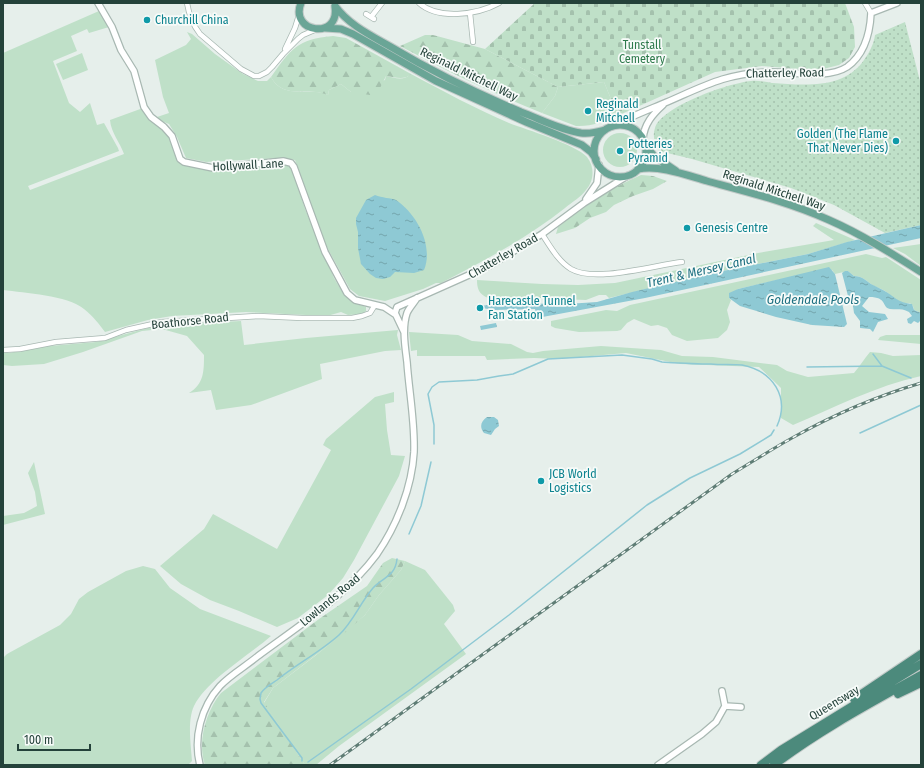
<svg xmlns="http://www.w3.org/2000/svg" width="924" height="768" font-family="'Fira Sans Condensed',sans-serif">
<style>
.grass{fill:#bfe0c8}
.forest{fill:url(#forest-firs)}
.cemetery{fill:url(#cemetery-stones)}
.park{fill:url(#park-dots)}
.water{fill:url(#water-ripples)}
.lines{fill:none;stroke-linecap:round;stroke-linejoin:round}
.stream{stroke:#8ec9d4;stroke-width:1.5}
.minor-casing{stroke:#a8b8b2;stroke-width:6}
.tertiary-casing{stroke:#a8b8b2;stroke-width:8}
.primary-casing{stroke:#c2cac8;stroke-width:9}
.trunk-casing{stroke:#c2cac8;stroke-width:10}
.minor{stroke:#fff;stroke-width:4.5}
.tertiary{stroke:#fff;stroke-width:5.5}
.primary{stroke:#6aa596;stroke-width:7}
.trunk{stroke:#4c8a7c;stroke-width:8}
.rail-casing{stroke:#5f7d75;stroke-width:3}
.rail{stroke:#f7fbf9;stroke-width:1.5;stroke-dasharray:4.5;stroke-linecap:butt}
.culture-dot{fill:#0f9aa8;stroke:#f7fbf9;stroke-width:1.5}
.labels{text-anchor:middle;stroke-width:3.5;stroke-linejoin:round;paint-order:stroke}
.culture-label{font-size:12px;fill:#0d838f;stroke:#f7fbf9;text-anchor:start}
.park-label{font-size:12px;fill:#2d7a4b;stroke:#f7fbf9}
.street-label{font-size:12px;fill:#24423a;stroke:#f7fbf9}
.water-label{font-size:13px;font-style:italic;fill:#1c6f80;stroke:#f7fbf9}
</style>
<defs>
<pattern id="forest-firs" width="22" height="20" patternUnits="userSpaceOnUse"><rect width="22" height="20" fill="#bfe0c8"/><path d="M5 1l3.5 6h-7zM16 11l3.5 6h-7z" fill="#a4c1ad"/></pattern>
<pattern id="cemetery-stones" width="16" height="16" patternUnits="userSpaceOnUse"><rect width="16" height="16" fill="#bfe0c8"/><path d="M2 7V4a2 2 0 0 1 4 0v3zM10 15v-3a2 2 0 0 1 4 0v3z" fill="#a4c1ad"/></pattern>
<pattern id="park-dots" width="8" height="8" patternUnits="userSpaceOnUse"><rect width="8" height="8" fill="#bfe0c8"/><path d="M2 2h.1M6 6h.1" fill="none" stroke="#a4c1ad" stroke-width="1.8" stroke-linecap="round"/></pattern>
<pattern id="water-ripples" width="26" height="14" patternUnits="userSpaceOnUse"><rect width="26" height="14" fill="#8ec9d4"/><path d="M2 4q2-2 4 0t4 0M15 11q2-2 4 0t4 0" fill="none" stroke="#74a5ad"/></pattern>
</defs>
<rect width="100%" height="100%" fill="#e6efeb"/>
<path class="grass" d="M99,11L109,27L89,33L87,29L71,36L77,51L53,61L69,103L80,112L90,103L97,125L104,123L118,148L119,151L28,186L30,190L124,154C120,142 111,133 110,120L143,108C149,119 157,121 164,130C172,139 174,151 179,161L205,169L220,171L254,166L286,164L292,168L305,209L334,278L344,295L357,304L366,307V311L362,314L348,315L341,312L327,316L246,312L172,316L148,320L105,332C99,324 93,316 84,309C67,295 25,293 3,290V53Z
M187,32L192,34L215,54L243,74L258,81H267L271,77C280,95 299,91 316,92C320,92 324,93 328,95L329,90L341,84L351,92L385,80L386,76C395,78 404,81 411,74C443,91 476,109 509,123C527,130 575,144 587,157C595,167 594,181 586,190C581,197 572,202 565,208C527,238 484,261 441,283H436L423,289L385,301L359,296L350,289L323,240L295,160L281,158L206,162L186,158L177,137L169,124L154,118L169,113L163,97L155,60L186,45L191,39Z
M82,53L88,70L63,80L56,64Z
M604,82L611,99L614,112L617,116C604,121 591,127 576,126L542,113L555,96L558,87Z
M603 150a17 17 0 1 1 34 0a17 17 0 1 1-34 0Z
M816,223L855,240L808,254L718,272L609,298L606,295H599L586,300L538,298H488C479,294 477,289 477,280L542,284L578,285L615,283L758,253L834,240L813,226Z
M921,244V266L905,254L893,248Z
M866,254L882,258L886,257L921,280V313L914,310L913,306L910,303C900,305 892,296 885,291C880,288 875,287 871,284C865,280 862,276 854,276L848,271L835,274L832,270L782,279L738,289L729,298L731,300L727,310L730,322L727,330L718,338L687,341L672,335L667,328L658,325L651,326L634,319L627,323L621,330L617,331L579,332L555,328L551,326V321L606,310L617,311L630,305Z
M241,321L244,345L306,338L398,330L397,335L401,350L385,351L320,364L322,379L251,405L216,410L211,390L189,393C204,384 204,371 204,355L187,336L162,329L142,331L83,352L44,364L12,366L3,365V352L9,353L38,347L96,342L159,325Z
M409,332L458,335L472,341L511,344L527,352L533,353L543,351L601,346L661,350L682,356L713,357L777,365L787,371L808,377L854,373C860,366 864,359 870,352L881,353L893,356L921,355V376C876,386 835,407 793,425L781,418V388L759,367L680,364L626,353L558,359L534,358L487,360L485,356H417V350L411,351Z
M886,335H921V344L878,340L880,337Z
M394,392V402L385,404L387,430L391,455L405,456L399,476L354,560L343,578L328,595L298,618L277,627L239,611L210,600L181,584L160,566L204,529L213,514L277,549L331,450L323,445L326,439L375,397Z
M34,462L45,514L3,525V516L24,513L37,506L35,492L28,473Z
M405,561L425,570L453,605L455,611L444,624L466,654L339,746L316,765H305L264,703L273,688L315,656L365,615L379,595L401,570Z
M143,566L155,569L170,588L200,609L271,636C248,656 207,680 194,706C187,721 191,746 192,761L188,765H3V658L7,654L60,625L71,614L79,599L88,592L126,571Z"/>
<path class="forest" d="M425,35H433L485,49L558,87L555,96L542,113C493,93 446,71 400,46Z
M333,36L346,38L411,74C404,81 395,77 386,76L380,88L370,95L351,92L341,84L329,90L328,95C324,94 320,92 316,92C299,91 280,95 271,77C291,49 297,39 333,36Z
M641,175L653,176L667,181L653,189L633,196L614,205L606,212L590,218L575,228L556,234L558,227C584,207 610,188 641,175Z
M392,558L405,561L401,570L379,595L365,615L347,631L273,688L264,702L305,765H205C197,742 206,711 221,693L319,619L367,586L383,563Z"/>
<path class="cemetery" d="M535,3H845L854,27L855,47L849,58L839,65L823,69H800L762,66L715,72L617,116L614,112L611,99L604,82L558,87L485,49Z"/>
<path class="park" d="M905,22L921,85V225L885,233L834,205L791,188L692,159L659,151C655,144 652,136 655,128C662,106 729,83 751,81C757,80 765,82 772,83C804,85 843,90 864,60C869,53 874,44 875,35Z"/>
<path class="water" d="M375,195C382,198 391,198 396,200C417,214 434,246 424,270L414,273L395,272L390,277L383,279L376,278L370,274L361,264L358,248V232L356,224V218L366,200Z
M921,225V238L645,298L537,318L535,309L494,310L482,308V306L497,303L567,304L597,302L632,292L718,272L808,254L847,242Z
M829,267L835,274L847,324L844,327L812,325L776,317L740,306L729,298V293L738,289Z
M845,271H848L854,276C862,276 865,280 871,284C875,286 879,288 883,290C894,296 898,303 912,304L914,310L921,313V320L918,323L914,321L911,324L908,323L907,319L912,316L909,312C902,308 897,310 890,309C881,307 888,297 869,297L862,306L869,312L885,314L888,319L878,322L873,332L870,329L860,328V321L854,313L852,299L848,296L842,273Z
M496,323L497,327L481,330L480,326Z
M487,417H494L498,420L499,426L495,429L491,435L484,433C479,427 481,421 487,417Z"/>
<g class="lines">
<path class="stream" d="M873,354L882,366
M807,367L882,366L911,378
M860,433L921,405
M434,444V425L428,394L432,387L439,382L477,380L499,376L513,374L548,359L622,355L652,359L662,362C679,363 695,364 711,364C721,365 732,364 742,365C773,371 790,397 777,426
M409,534L421,506L431,462
M302,761V758L261,703L260,699L261,693C264,688 271,684 277,680C297,664 320,652 339,635C353,622 360,603 373,588C383,577 395,577 397,559
M308,762L411,689L509,615L647,505L690,478L740,454L771,435L774,430"/>
<g class="minor-casing">
<path id="minor" d="M187,3C189,15 192,24 200,34L241,69L254,76H259L267,72L272,67L283,54L298,39L303,35L317,29
M419,3C438,20 477,15 499,3
M865,3L871,13
M470,13L473,42
M366,14L374,19
M371,17L382,3
M285,49L295,28L299,15
M542,234C550,246 558,261 571,269C595,283 655,265 682,262
M3,350L20,349L56,342L105,338L126,330L162,322L258,316L302,318H352L362,316L370,313L375,305"/>
</g>
<g class="tertiary-casing">
<path id="tertiary" d="M98,3L112,27L121,50L134,71L144,107L151,117L164,127L172,136L180,159L184,162L213,168L283,161L291,163L294,167L325,252L347,293L355,300L384,307L396,315
M611,127C629,117 648,110 667,102C704,86 727,73 768,72C791,71 827,80 847,67C864,55 870,33 871,13L897,3
M643,139C644,124 653,114 663,105
M586,199L597,183L599,165
M404,332L395,313L397,307L489,266L542,234L584,203L627,176
M725,706L741,707
M200,765C193,738 201,707 220,686C230,675 246,666 258,656C300,625 346,596 377,554C397,525 412,487 414,452C415,422 409,391 407,362C405,346 402,328 407,313C409,308 414,303 417,298
M658,765L702,734L716,722L725,706L722,691"/>
</g>
<g class="primary-casing">
<path id="primary" d="M301,3C289,33 340,40 335,7
M335,6C349,25 370,35 391,47C433,72 476,93 521,112C540,119 561,130 581,133C589,134 598,132 605,130
M325,28L341,29L353,34L436,81L526,122L582,145L591,152L596,159
M594 151a26 26 0 1 1 52 0a26 26 0 1 1-52 0Z
M646,146L654,156L676,171
M638,169C661,165 686,175 707,181C748,192 789,202 829,220C861,234 891,253 921,272"/>
</g>
<g class="trunk-casing">
<path id="trunk" d="M898,694L921,683
M854,699L921,654
M761,765L781,750L921,664
M774,765C820,730 871,703 921,675"/>
</g>
<use href="#minor" class="minor"/>
<use href="#tertiary" class="tertiary"/>
<use href="#primary" class="primary"/>
<use href="#trunk" class="trunk"/>
<g class="rail-casing">
<path id="rail" d="M330,765L732,474C752,462 772,449 792,438C833,415 877,396 921,383"/>
</g>
<use href="#rail" class="rail"/>
</g>
<g class="culture-dot">
<circle cx="147" cy="20" r="4"/>
<circle cx="588" cy="111" r="4"/>
<circle cx="896" cy="141" r="4"/>
<circle cx="620" cy="151" r="4"/>
<circle cx="687" cy="228" r="4"/>
<circle cx="480" cy="308" r="4"/>
<circle cx="541" cy="481" r="4"/>
</g>
<g class="labels">
<g class="culture-label">
<text x="155" y="24">Churchill China</text>
<text x="596" y="108">Reginald<tspan x="596" dy="14">Mitchell</tspan></text>
<text x="888" y="138" text-anchor="end">Golden (The Flame<tspan x="888" dy="14">That Never Dies)</tspan></text>
<text x="628" y="148">Potteries<tspan x="628" dy="14">Pyramid</tspan></text>
<text x="695" y="232">Genesis Centre</text>
<text x="488" y="305">Harecastle Tunnel<tspan x="488" dy="14">Fan Station</tspan></text>
<text x="549" y="478">JCB World<tspan x="549" dy="14">Logistics</tspan></text>
</g>
<g class="park-label">
<text x="642" y="49">Tunstall<tspan x="642" dy="14">Cemetery</tspan></text>
</g>
<g class="street-label">
<text transform="translate(785 73) rotate(-1)" y="4">Chatterley Road</text>
<text transform="translate(469 74) rotate(26)" y="4">Reginald Mitchell Way</text>
<text transform="translate(248 165) rotate(-3)" y="4">Hollywall Lane</text>
<text transform="translate(774 190) rotate(18)" y="4">Reginald Mitchell Way</text>
<text transform="translate(503 256) rotate(-30)" y="4">Chatterley Road</text>
<text transform="translate(190 321) rotate(-6)" y="4">Boathorse Road</text>
<text transform="translate(330 600) rotate(-40)" y="4">Lowlands Road</text>
<text transform="translate(834 703) rotate(-31)" y="4">Queensway</text>
</g>
<g class="water-label">
<text transform="translate(701 270) rotate(-13)" y="5">Trent &amp; Mersey Canal</text>
<text x="813" y="304">Goldendale Pools</text>
</g>
</g>
<rect width="924" height="768" fill="none" stroke="#24423a" stroke-width="8"/>
<path d="M18 744v6h72v-6" fill="none" stroke="#24423a" stroke-width="2"/>
<text x="24" y="744" font-size="12" fill="#24423a" stroke="#f7fbf9" stroke-width="3" paint-order="stroke">100 m</text>
</svg>
